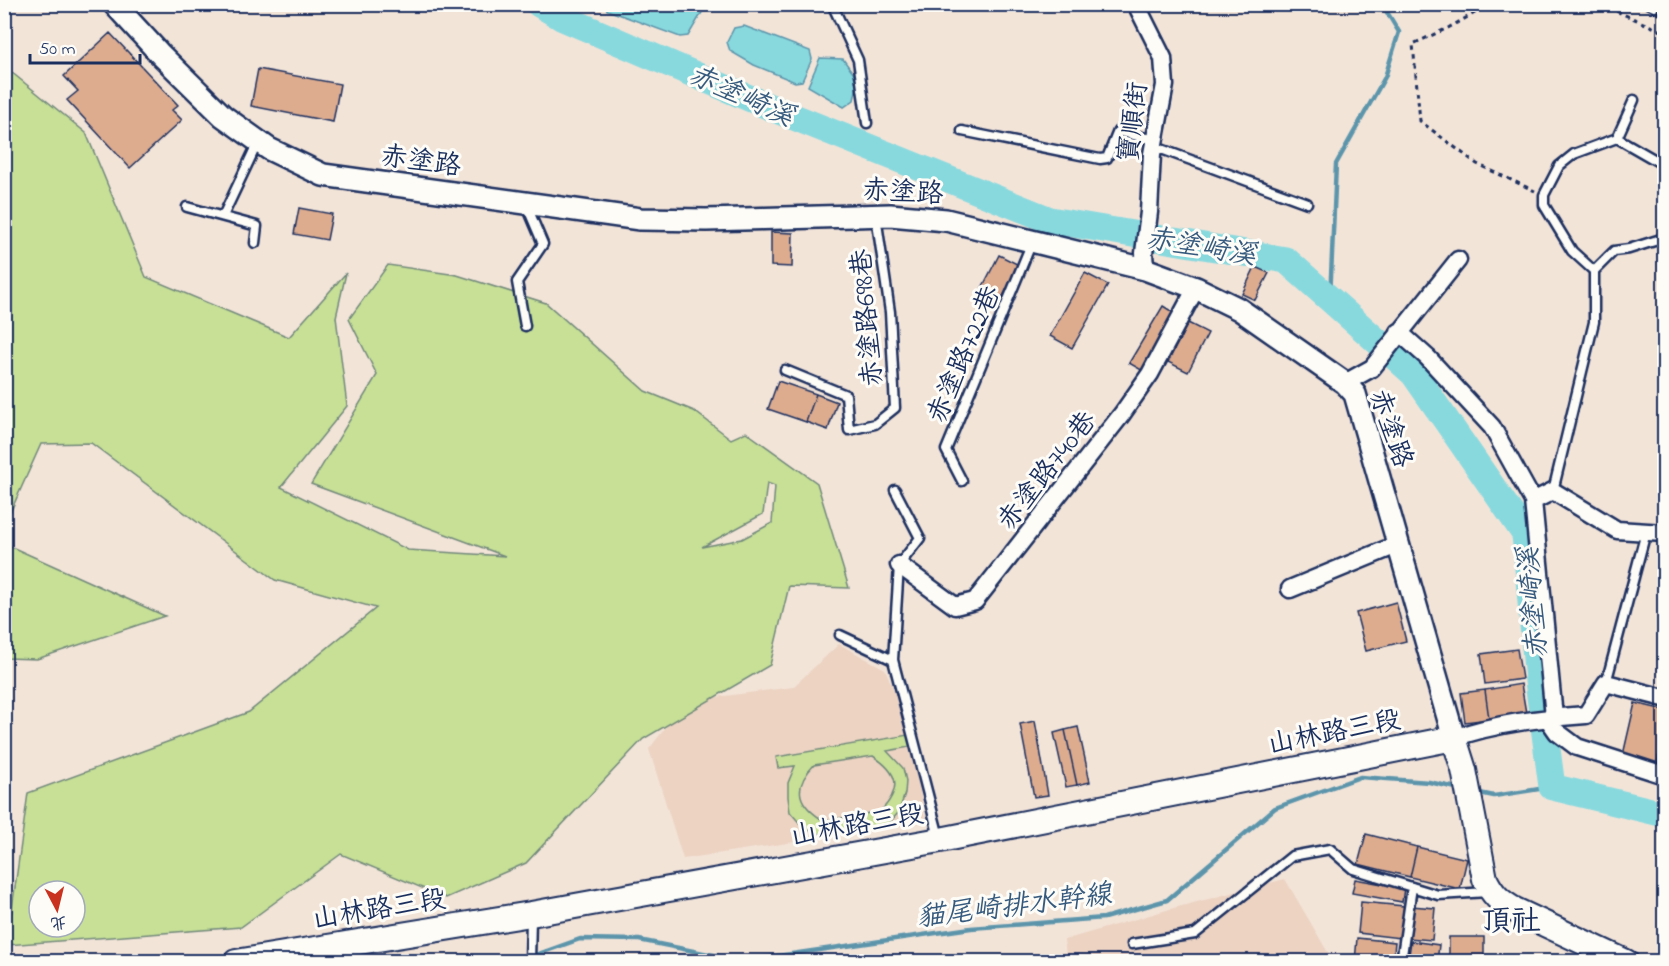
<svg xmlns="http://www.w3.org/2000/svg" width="1669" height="966" font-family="'Indie Flower','LXGW WenKai TC',sans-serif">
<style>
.built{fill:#ecd3c2}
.green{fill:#c7e096;stroke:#71887a;stroke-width:1.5;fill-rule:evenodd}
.water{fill:#88d9de;stroke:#5c95ab;stroke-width:1.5}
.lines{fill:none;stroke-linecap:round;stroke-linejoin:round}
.stream{stroke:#5c95ab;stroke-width:4.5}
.river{stroke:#88d9de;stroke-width:27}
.building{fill:#ddac8f;stroke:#1b2f5e;stroke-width:1.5}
.service-casing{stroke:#1b2f5e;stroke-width:13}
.minor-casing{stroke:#1b2f5e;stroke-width:21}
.tertiary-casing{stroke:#1b2f5e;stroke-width:26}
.secondary-casing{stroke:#1b2f5e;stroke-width:28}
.path{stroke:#1b2f5e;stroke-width:3;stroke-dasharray:4.5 4.5;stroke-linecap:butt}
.service{stroke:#fdfcf7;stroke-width:8}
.minor{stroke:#fdfcf7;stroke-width:16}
.tertiary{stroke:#fdfcf7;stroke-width:21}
.secondary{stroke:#fdfcf7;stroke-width:24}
.rail-casing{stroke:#1b2f5e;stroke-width:7}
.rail{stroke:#fdfcf7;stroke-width:4.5;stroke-dasharray:14;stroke-linecap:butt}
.labels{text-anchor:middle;stroke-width:6;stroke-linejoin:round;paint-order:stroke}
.street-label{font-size:27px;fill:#1b2f5e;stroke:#fdfcf7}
.water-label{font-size:28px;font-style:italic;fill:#365a7e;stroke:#fdfcf7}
.quarter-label{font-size:30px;fill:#1b2f5e;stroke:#fdfcf7}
</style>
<rect width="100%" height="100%" fill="#f3e4d8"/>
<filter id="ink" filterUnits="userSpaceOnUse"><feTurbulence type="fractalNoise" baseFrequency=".0167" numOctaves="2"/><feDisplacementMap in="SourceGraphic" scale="12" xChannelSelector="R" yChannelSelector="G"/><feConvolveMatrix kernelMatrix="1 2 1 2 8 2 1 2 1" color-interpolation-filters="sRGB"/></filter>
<g filter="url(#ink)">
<path class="built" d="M839,644L885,669L905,717L926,822L683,859L649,749L686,701L793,687Z
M1285,879L1333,961H1067L1064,940L1170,909Z"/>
<path class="green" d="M5,67L86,133L146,277L289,337L346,273L336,317L347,406L281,487L408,550L505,556L311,484L377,375L349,319L388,265L457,275L546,303L645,391L694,411L731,439L746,432L817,483L849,588L789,586L770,665L643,739L526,863L446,898L341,854L241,927L7,945L28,793L249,712L376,608L275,580L91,443L41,444L5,524ZM767,483L775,486L772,523L742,539L702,547L763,514ZM39,891H75V927H39Z
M5,544L165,616L37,659L5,658Z
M908,735L910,747L887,751L903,768L906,781L905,793L899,812L888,824L823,835L803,827L790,812L788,797V783L795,766L778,768L776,757ZM873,756C899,773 902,788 881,811L824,821C799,805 791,789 814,765Z"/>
<path class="water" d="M707,4L688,36L680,37L607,10L606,5Z
M744,26L810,51L812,59L802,81L795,82L754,65L730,51L727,42L734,28Z
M820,58L843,59L858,80L854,100L844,107L808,86Z"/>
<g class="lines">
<path class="stream" d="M1330,299L1336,164L1385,77L1399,32L1382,4
M1475,792L1494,796L1552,787
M516,962L580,939L639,940L743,961L971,928L1104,918L1167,900L1275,808L1360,777L1429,782L1461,789"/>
<path class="river" d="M539,4L561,17L779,111L1050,220L1286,260L1414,374L1525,534L1538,681L1552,787L1664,814"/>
</g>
<path class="building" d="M110,33L178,105L172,110L182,120L130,168L67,100L78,91L64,76Z
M258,69L340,84L333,122L251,106Z
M299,208L332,214L327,240L294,234Z
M771,232L793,233L792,267L771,266Z
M999,255L1019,265L999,304L979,294Z
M1255,267L1269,273L1255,300L1242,294Z
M1085,273L1108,285L1072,348L1050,336Z
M1163,306L1179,316L1145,372L1129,363Z
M1188,323L1208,333L1188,372L1168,362Z
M778,381L816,394L806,422L768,409Z
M816,394L837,402L828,430L806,422Z
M1396,602L1406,641L1366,651L1356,613Z
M1517,649L1522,679L1485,684L1481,654Z
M1521,684L1526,713L1489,719L1485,690Z
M1485,690L1489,719L1465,722L1461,693Z
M1635,703L1664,710V730L1657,763L1623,755Z
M1035,721L1048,795L1034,797L1020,724Z
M1078,727L1090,782L1077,785L1065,730Z
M1065,730L1077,785L1066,787L1054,733Z
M1366,834L1417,847L1410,877L1358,864Z
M1417,847L1467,859L1460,889L1410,877Z
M1355,879L1404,888L1402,902L1352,893Z
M1361,902L1404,906L1400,938L1358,933Z
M1411,906L1435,908L1432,940L1408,938Z
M1449,937H1484V962H1449Z
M1357,938L1395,942L1393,962H1355Z
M1411,941L1439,945L1437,962H1408Z"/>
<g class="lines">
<g class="service-casing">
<path id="service" d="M832,4L858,60L867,123
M962,131L1100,159L1107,158L1118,131L1154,140
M1617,138L1634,100
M1153,146L1307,203
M187,207L257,226L255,243
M223,216L258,142
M1594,271L1614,251L1629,249L1664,238
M525,326L517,282L543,244L526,204
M785,370L846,395L849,430L875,424L895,408L890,312L876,216
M962,481L946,450L1032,242
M895,490L920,538L899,565L893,660L939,837
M1553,491L1594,322V271L1572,251L1544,205V195L1559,166L1574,154L1617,138L1664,165
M840,635L893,660
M1606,683L1646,532
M1132,944L1195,934L1292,856L1330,849L1353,869L1438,895L1488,892
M530,962L531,917
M1401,962L1412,887"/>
</g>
<g class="minor-casing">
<path id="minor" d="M1136,4L1163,58L1165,85L1152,154L1149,212L1144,253L1145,269
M1399,332L1428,358L1492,427L1533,501L1553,491L1617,530L1664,533
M1345,383L1372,368L1458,260
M1533,501L1554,717
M899,565L955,606L975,601L1122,414L1150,374L1196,288
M1290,589L1399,544
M1548,719L1557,732L1577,747L1664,775
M1454,738C1496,723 1542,718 1586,715L1606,683L1664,698"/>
</g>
<g class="tertiary-casing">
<path id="tertiary" d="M114,4L161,55L223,116L269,149L323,175L640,219L706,220L890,215L946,220L1145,269L1196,288L1239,309L1345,383L1355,394L1454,738"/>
</g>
<g class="secondary-casing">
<path id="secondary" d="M236,962L531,914L940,840L1454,738L1464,770L1485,879C1492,894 1500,902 1515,910L1626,962"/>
</g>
<path class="path" d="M1491,4L1448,28L1413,44L1420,121L1477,164L1535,191
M1600,4L1664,32
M937,962L969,958L974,962"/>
<use href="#service" class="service"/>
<use href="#minor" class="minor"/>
<use href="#tertiary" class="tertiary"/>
<use href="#secondary" class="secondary"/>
<g class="rail-casing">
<path id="rail" d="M1644,4L1664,14"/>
</g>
<use href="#rail" class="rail"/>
</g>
</g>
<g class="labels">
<g class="street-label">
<text transform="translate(1132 122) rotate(-83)" y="9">寶順街</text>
<text transform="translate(421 160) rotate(8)" y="9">赤塗路</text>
<text transform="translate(903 191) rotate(3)" y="9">赤塗路</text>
<text transform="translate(866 318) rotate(-95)" y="9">赤塗路698巷</text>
<text transform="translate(963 354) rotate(-67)" y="9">赤塗路722巷</text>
<text transform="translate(1392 428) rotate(71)" y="9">赤塗路</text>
<text transform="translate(1046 470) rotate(-52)" y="9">赤塗路740巷</text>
<text transform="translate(1334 731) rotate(-11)" y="9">山林路三段</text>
<text transform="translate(857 824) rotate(-10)" y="9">山林路三段</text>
<text transform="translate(379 908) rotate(-9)" y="9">山林路三段</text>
</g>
<g class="water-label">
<text transform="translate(742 94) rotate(24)" y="10">赤塗崎溪</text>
<text transform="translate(1201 245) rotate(9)" y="10">赤塗崎溪</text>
<text transform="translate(1531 603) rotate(-95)" y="10">赤塗崎溪</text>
<text transform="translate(1014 904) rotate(-7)" y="10">貓尾崎排水幹線</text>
</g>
<g class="quarter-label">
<text x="1511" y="930">頂社</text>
</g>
</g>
<rect width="1669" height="966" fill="none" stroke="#fdfcf7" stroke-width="24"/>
<rect x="12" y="12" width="1645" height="942" fill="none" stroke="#1b2f5e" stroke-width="2" filter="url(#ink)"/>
<g transform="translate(57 909) rotate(173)"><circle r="28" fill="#fdfcf7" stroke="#a3aaba" stroke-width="1.5"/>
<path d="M0-4.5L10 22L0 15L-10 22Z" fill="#c8321e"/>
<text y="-9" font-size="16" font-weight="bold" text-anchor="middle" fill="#1b2f5e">北</text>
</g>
<path d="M30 54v9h110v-9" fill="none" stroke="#1b2f5e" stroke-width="3"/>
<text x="39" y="54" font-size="18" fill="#1b2f5e" stroke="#fdfcf7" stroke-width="4.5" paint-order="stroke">50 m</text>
</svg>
